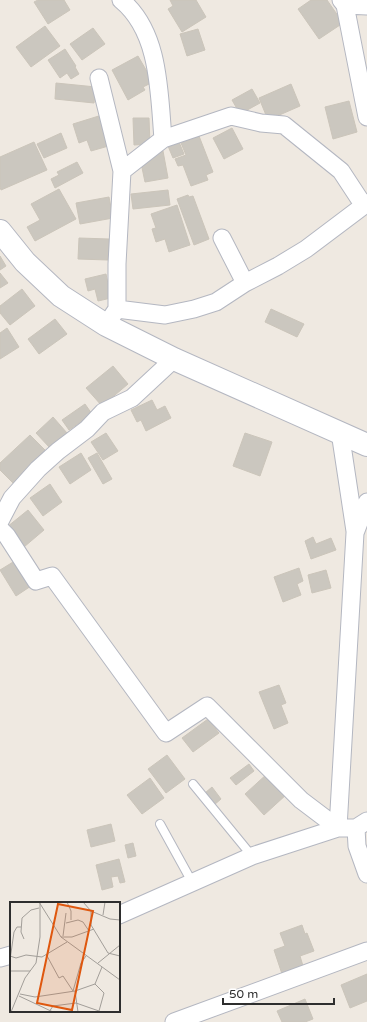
<svg xmlns="http://www.w3.org/2000/svg" width="367" height="1022" font-family="'Varela Round',sans-serif">
<style>
.building{fill:#cbc7bf;stroke:#cbc5ba}
.lines{fill:none;stroke-linecap:round;stroke-linejoin:round}
.lane-casing{stroke:#b4b7c1;stroke-width:10}
.street-casing{stroke:#b4b7c1;stroke-width:19}
.secondary-casing{stroke:#b4b7c1;stroke-width:24}
.lane{stroke:#fff;stroke-width:8}
.street{stroke:#fff;stroke-width:17}
.secondary{stroke:#fff;stroke-width:22}
.inset-road{fill:none;stroke:#a29e99;stroke-width:1}
.view{fill:#df570e;fill-opacity:0.15;stroke:#df570e;stroke-width:2}
.inset-edge{fill:none;stroke:#2e2e2e;stroke-width:2}
</style>
<rect width="100%" height="100%" fill="#efe9e1"/>
<path class="building" d="M38,0H64L70,10L48,24L34,2Z
M170,0H196L206,17L182,32L168,9L173,6Z
M311,0H327L343,23L319,39L298,9Z
M45,26L60,46L31,67L16,47Z
M93,28L105,44L82,60L70,44Z
M198,29L205,50L187,56L180,34Z
M65,49L76,66L75,67L79,74L71,79L67,73L60,78L48,60Z
M138,56L153,82L143,87L145,90L128,100L112,70Z
M56,83L96,87L94,103L55,99Z
M291,84L300,106L268,120L259,98Z
M252,89L260,103L240,114L232,100Z
M349,101L357,132L333,139L325,107Z
M102,115L112,145L91,151L87,140L79,143L73,124Z
M133,118H149L150,144L134,145Z
M232,128L243,149L224,159L213,138Z
M61,133L67,148L44,158L37,144Z
M199,136L213,172L206,175L208,180L191,186L183,165L178,166L175,159L186,155L181,143Z
M34,142L47,170L1,190L0,187V157Z
M179,142L184,154L173,158L168,146Z
M163,151L168,178L145,182L141,163L151,161L150,154Z
M77,162L83,173L55,188L51,179L59,175L57,172Z
M59,189L76,219L35,241L27,227L40,220L31,204Z
M168,190L170,205L133,209L131,194Z
M188,195L189,197L193,196L209,239L194,245L177,199Z
M109,197L113,218L80,224L76,203Z
M177,205L190,245L169,252L165,239L156,242L152,229L156,228L151,214Z
M79,238L109,239L108,260L78,259Z
M0,256L6,266L0,270Z
M0,273L8,283L0,288Z
M106,274L111,298L98,301L95,289L88,291L85,279Z
M22,289L35,306L10,325L0,313V306Z
M271,309L304,324L297,337L265,322Z
M55,319L67,334L39,354L28,339Z
M7,328L19,347L0,359V333Z
M113,366L128,384L102,406L86,388Z
M152,400L157,410L165,406L171,418L146,431L141,420L137,422L131,410Z
M85,404L92,414L69,430L62,420Z
M53,417L67,433L50,448L36,433Z
M106,433L118,451L103,460L91,442Z
M245,433L272,442L260,476L233,466Z
M30,435L47,452L13,483L0,470V463Z
M81,453L91,470L70,484L59,467Z
M97,453L112,479L103,484L88,458Z
M50,484L62,502L43,516L30,498Z
M28,510L44,530L24,547L7,527Z
M313,537L316,544L331,538L336,550L311,559L305,541Z
M18,559L34,584L16,596L0,570Z
M299,568L303,581L297,584L301,595L283,602L274,577Z
M326,570L331,588L312,593L308,575Z
M279,685L286,703L281,705L288,723L274,729L259,692Z
M208,719L219,733L193,752L182,738Z
M167,755L185,779L166,793L148,769Z
M249,764L254,771L236,785L230,778Z
M268,773L287,794L264,815L245,794Z
M150,778L164,798L142,814L127,795Z
M212,787L221,799L214,805L205,793Z
M111,824L115,841L91,847L87,830Z
M133,843L136,856L128,858L125,845Z
M119,859L125,882L120,883L118,876L111,877L113,887L102,890L96,865Z
M302,925L305,934L307,933L314,951L300,956L303,966L282,974L274,950L285,946L280,933Z
M367,974V1001L350,1008L341,985Z
M305,999L313,1019L305,1022H282L277,1011Z"/>
<g class="lines">
<g class="lane-casing">
<path id="lane" d="M193,784L252,856
M160,824L192,882"/>
</g>
<g class="street-casing">
<path id="street" d="M121,0C160,32 159,92 163,139
M341,0L345,5L367,117
M345,5L367,6
M99,78L122,171L117,264V309
M122,171L163,139L231,116L261,123L284,125L341,171L364,206
M222,238L245,283
M106,325L117,309L165,315L194,309L216,302L245,283L278,266L306,249L367,203
M340,432L355,531
M0,521L12,498L38,469L58,451L87,429L103,412L132,398L174,359
M0,529L7,536L36,581L52,576L166,733L207,706L301,800L338,828
M367,821L356,828L357,846L367,874
M338,828L355,533L367,502
M119,915L252,856L338,828H356
M0,958L11,955
M174,1022L367,951"/>
</g>
<g class="secondary-casing">
<path id="secondary" d="M0,231L25,262L61,296L106,325L174,359L367,445"/>
</g>
<use href="#lane" class="lane"/>
<use href="#street" class="street"/>
<use href="#secondary" class="secondary"/>
</g>
<g transform="translate(10 902)">
<rect width="110" height="110" fill="#efe9e1"/>
<path class="inset-road" d="M29,0L51,35L110,78M57,0L61,9V18M73,0L81,9V23L98,51L110,54M81,9L100,17L110,18M93,13L95,0M56,21L68,18L73,20L79,29M53,34L56,11M51,35H62L84,27M14,37L11,30L12,16L21,8L29,6M36,52L49,76L53,74L63,89M0,54L6,56L16,53L32,55L57,40M0,58L4,30L7,25H11M88,61L110,43M0,69H20M63,89L71,61L76,54M10,92L25,95L65,89M9,94L43,110M1,110L15,76L26,61L30,35V1M39,110L43,104L66,101L89,109L94,91L85,82M68,110L65,89L85,82L92,65"/>
<path class="view" d="M48,2L83,9L62,108L27,101Z"/>
<rect width="110" height="110" class="inset-edge"/>
</g>
<path d="M223 998v6h111v-6" fill="none" stroke="#2e2e2e" stroke-width="2"/>
<text x="229" y="998" font-size="12" fill="#2e2e2e" stroke="#ffffff" stroke-width="3" paint-order="stroke">50 m</text>
</svg>
